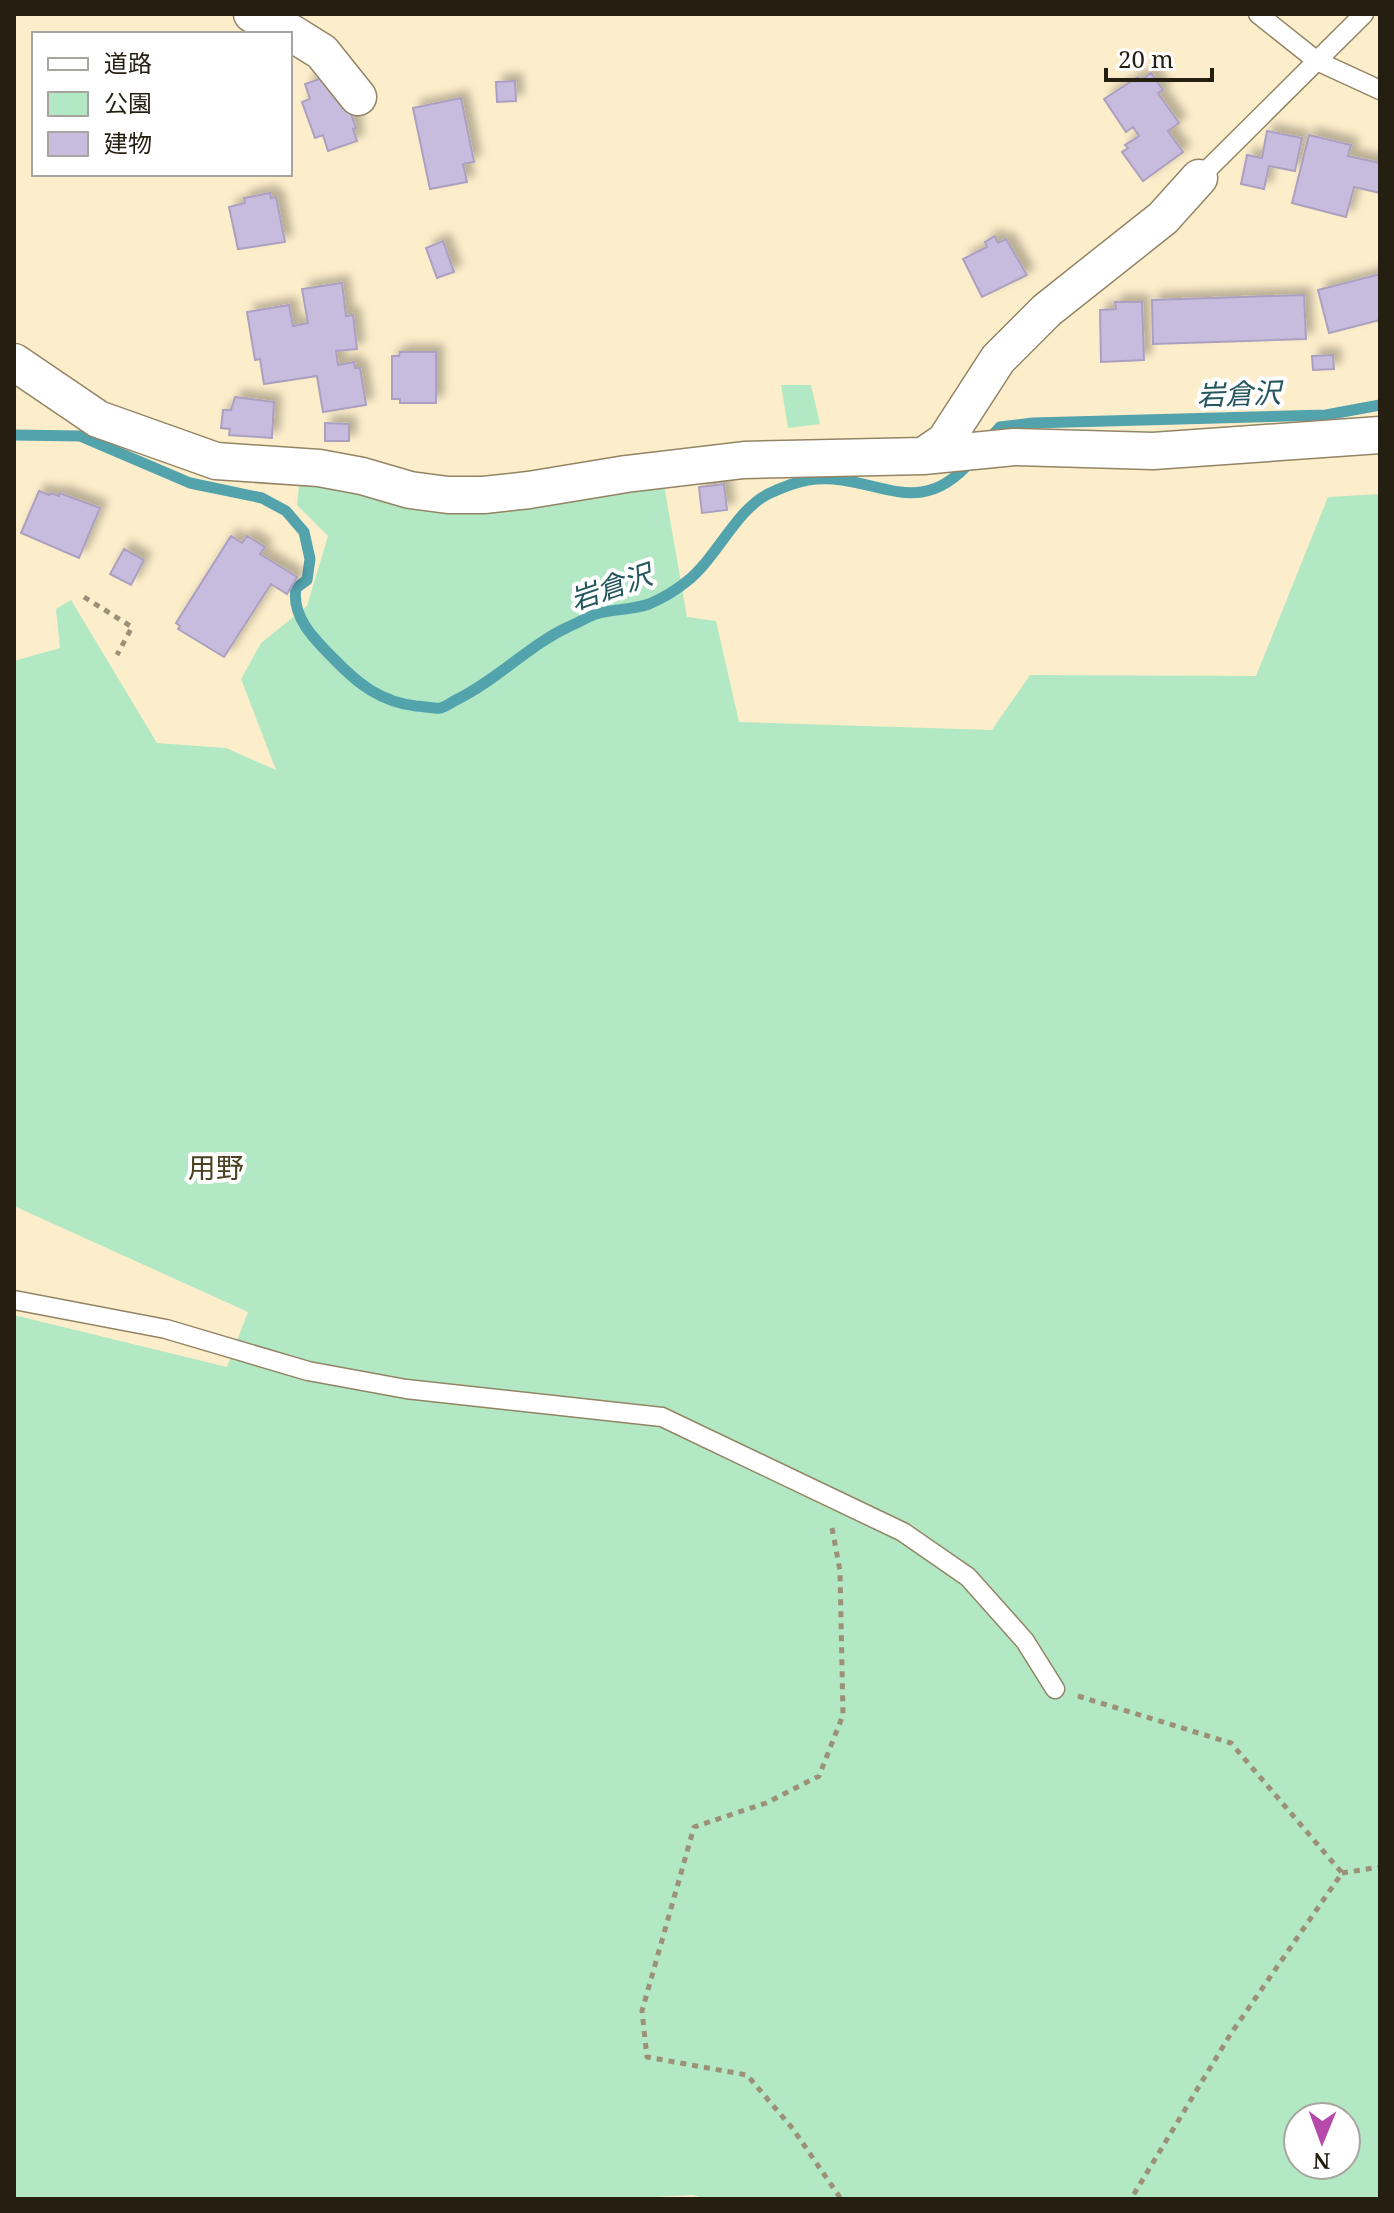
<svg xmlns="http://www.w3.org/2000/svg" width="1394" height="2213" font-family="'Noto Serif','Noto Sans JP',serif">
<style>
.green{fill:#b2e8c3;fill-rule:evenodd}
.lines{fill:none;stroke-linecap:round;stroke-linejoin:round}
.stream{stroke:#53a3ad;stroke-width:11}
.building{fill:#c7bcdd;stroke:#aba0c0;stroke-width:2;filter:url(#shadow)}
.lane-casing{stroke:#928464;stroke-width:21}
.street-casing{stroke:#928464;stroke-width:39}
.path{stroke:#9c9178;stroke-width:5;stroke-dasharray:6 6;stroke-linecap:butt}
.lane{stroke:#fff;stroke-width:18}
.street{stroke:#fff;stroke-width:36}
.labels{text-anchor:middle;stroke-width:8;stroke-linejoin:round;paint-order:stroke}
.water-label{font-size:28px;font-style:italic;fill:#24565e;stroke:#fff}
.neighbourhood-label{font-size:28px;fill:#4c4022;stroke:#fff}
</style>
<defs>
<filter id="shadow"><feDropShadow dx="7" dy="-7" stdDeviation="4" flood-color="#0004"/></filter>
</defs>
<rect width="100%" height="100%" fill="#fdeecb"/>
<path class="green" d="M781,385H811L820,424L788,428Z
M300,474L380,490L663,479L687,617L716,621L739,722L992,730L1030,675L1256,676L1328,497L1380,494V2199H707L693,2195L612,2199H14V1315L227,1367L248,1312L14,1206V661L60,648L56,609L71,600L157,743L226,748L276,770L241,679L261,643L307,606L328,536L297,505ZM1298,2117H1346V2165H1298Z"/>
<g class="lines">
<path class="stream" d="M14,435L80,436L190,483L262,498L286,511L304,532L310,559L307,580L296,588C291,617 315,640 334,659C358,684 381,702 416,706C423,706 433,709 440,708C445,707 452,702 456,700C497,680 528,646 568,627C577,623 586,618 596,614C613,609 632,610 649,604C661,599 676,590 686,582C716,559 736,510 768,494C781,488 795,482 808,480C874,470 916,526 972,460
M988,440L1000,427L1033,423L1326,415L1380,405"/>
</g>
<path class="building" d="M1151,73L1163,90L1158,93L1179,123L1168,131L1183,152L1143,181L1122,152L1128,148L1125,145L1139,136L1133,127L1126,132L1104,99L1138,77L1140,81Z
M331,75L341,85L356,128L353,129L357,141L328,151L323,135L315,138L302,102L310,99L305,84Z
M515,81L516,101L497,102L496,82Z
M461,98L474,162L463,164L467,182L430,189L413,108Z
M1267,131L1302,138L1295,171L1269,166L1264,189L1241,184L1247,155L1262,158Z
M1309,135L1351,145L1348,156L1380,163V193L1354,187L1346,217L1292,203Z
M270,193L271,198L276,197L285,242L238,249L229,207L245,203L244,198Z
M995,236L998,243L1006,239L1027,275L982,297L963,259L987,247L985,242Z
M443,241L454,272L437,278L426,248Z
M1380,274V320L1329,333L1318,290Z
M342,283L346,316L353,315L357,349L336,351L338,365L354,362L355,368H360L366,405L323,412L317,376L264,384L260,359L255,360L247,312L289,305L293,326L308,323L302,289Z
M1304,295L1306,339L1153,344L1152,300Z
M1115,302H1142L1144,360L1101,362L1100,310L1116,309Z
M400,352H436V403H400V399H392V356H399Z
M1333,355L1334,369L1313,370L1312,356Z
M235,397L274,402L272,438L229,435L230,429L221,428L223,410H231Z
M325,423L349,424V441H325Z
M724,484L727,510L702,513L699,487Z
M39,491L49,495L51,493L59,496L60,493L100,508L79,558L21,533Z
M231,536L242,543L247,536L265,547L260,554L297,577L287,594L271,584L224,657L178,629L180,626L176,623Z
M124,549L144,560L131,585L110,574Z"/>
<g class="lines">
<g class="lane-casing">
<path id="lane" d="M1258,14L1317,61L1380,90
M1199,178L1364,14
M14,1300L166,1329L308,1371L406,1389L662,1417L903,1532L968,1577L1025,1641L1055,1689"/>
</g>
<g class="street-casing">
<path id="street" d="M252,14L290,32L322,52L358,97
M14,362L98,419L216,461L319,468L362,476L410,490L448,495H484L529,490L626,474L744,460L923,456L1014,447L1153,451L1380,435
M923,456L945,441L998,359L1047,310L1163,218L1199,178"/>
</g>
<path class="path" d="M84,597L132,627L117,655
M832,1528L840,1571L843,1715L819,1776L766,1803L694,1827L642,2011L647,2057L747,2075L793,2129L841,2199
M1078,1696L1231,1743L1342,1873L1230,2035L1131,2199
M1342,1873L1380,1867"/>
<use href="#lane" class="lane"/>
<use href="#street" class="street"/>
</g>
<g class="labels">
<g class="water-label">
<text transform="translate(1239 394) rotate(-2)" y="10">岩倉沢</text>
<text transform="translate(611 587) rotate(-19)" y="10">岩倉沢</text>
</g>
<g class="neighbourhood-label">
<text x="216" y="1178">用野</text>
</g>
</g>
<rect width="1394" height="2213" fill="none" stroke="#251f12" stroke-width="32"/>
<rect x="32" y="32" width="260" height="144" fill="#ffffff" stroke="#a8a5a0" stroke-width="2"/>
<rect x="48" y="58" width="40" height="12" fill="#ffffff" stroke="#a8a5a0" stroke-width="2"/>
<text x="104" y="72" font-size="24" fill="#251f12">道路</text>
<rect x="48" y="92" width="40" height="24" fill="#b2e8c3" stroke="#a8a5a0" stroke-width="2"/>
<text x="104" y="112" font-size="24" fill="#251f12">公園</text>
<rect x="48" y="132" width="40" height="24" fill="#c7bcdd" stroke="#a8a5a0" stroke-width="2"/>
<text x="104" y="152" font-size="24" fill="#251f12">建物</text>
<g transform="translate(1322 2141) rotate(181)"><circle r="38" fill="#ffffff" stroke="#a8a5a0" stroke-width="2"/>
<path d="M0-6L14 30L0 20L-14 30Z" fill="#b64aab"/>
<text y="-12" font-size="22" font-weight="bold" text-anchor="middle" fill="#251f12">N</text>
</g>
<path d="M1106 68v12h106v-12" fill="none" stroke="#251f12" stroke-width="4"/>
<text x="1118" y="68" font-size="24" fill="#251f12" stroke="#ffffff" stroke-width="6" paint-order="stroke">20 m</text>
</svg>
